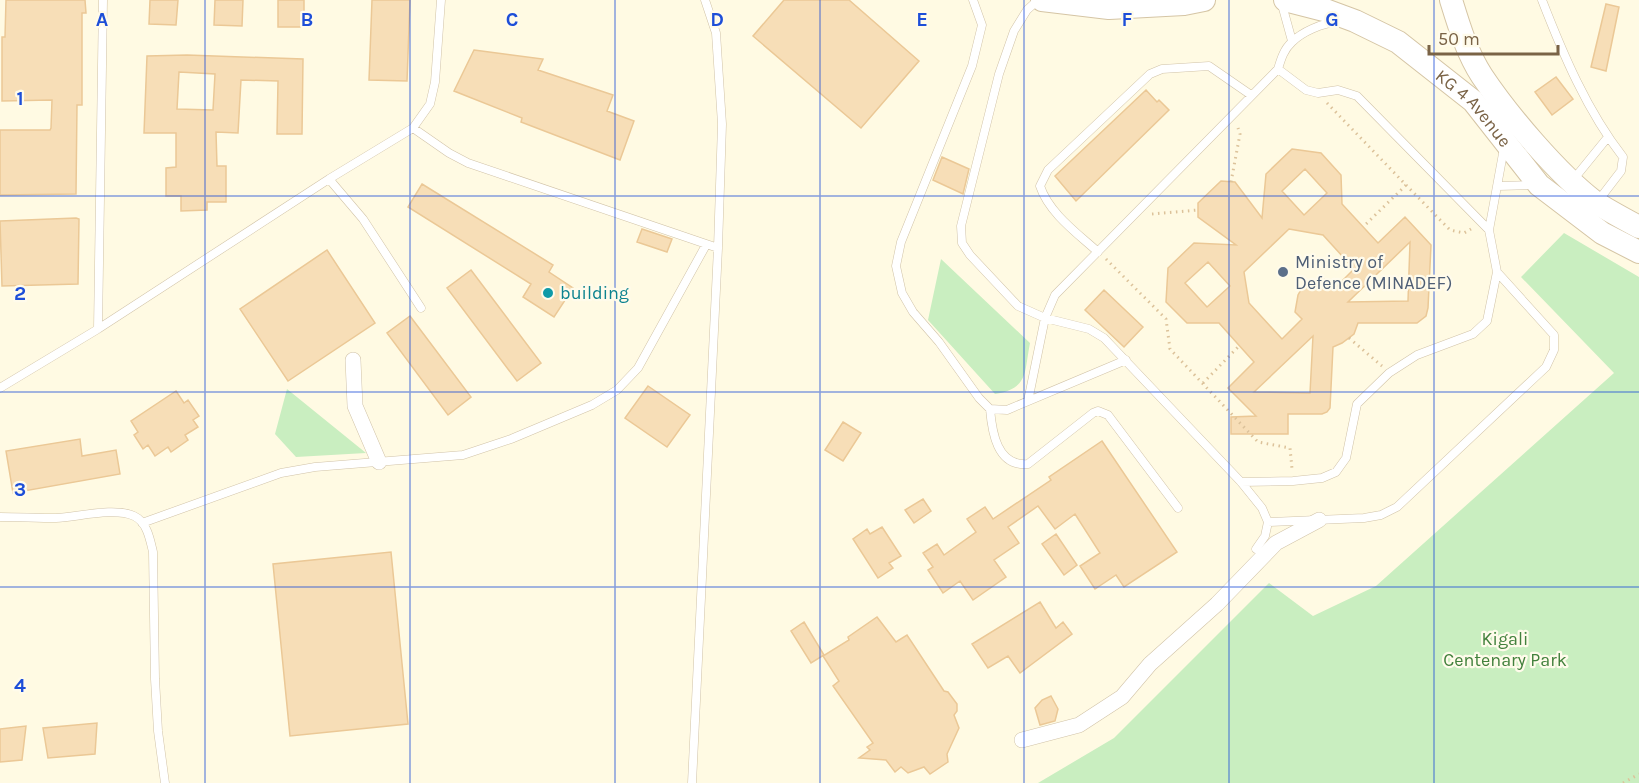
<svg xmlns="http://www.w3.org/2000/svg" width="1639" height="783" font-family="Karla,sans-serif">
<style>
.green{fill:#c9eec0}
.building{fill:#f7deb7;stroke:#ebc896;stroke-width:1.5;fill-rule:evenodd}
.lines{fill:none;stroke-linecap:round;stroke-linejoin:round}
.service-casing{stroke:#d1c3a8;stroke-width:9}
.minor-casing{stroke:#d1c3a8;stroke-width:16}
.secondary-casing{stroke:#d5c5a5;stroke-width:24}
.path{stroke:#dcc29a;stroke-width:3;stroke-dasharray:1.5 4.5;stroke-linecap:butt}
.service{stroke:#fff;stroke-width:8}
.minor{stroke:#fff;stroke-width:15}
.secondary{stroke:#fff;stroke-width:22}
.grid{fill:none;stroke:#1d4ed8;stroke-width:1.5;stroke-opacity:0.55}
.service-dot{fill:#5c6f8a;stroke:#fffbeb;stroke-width:2}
.culture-dot{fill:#0f9aa8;stroke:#fffbeb;stroke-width:2}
.labels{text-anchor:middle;stroke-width:4.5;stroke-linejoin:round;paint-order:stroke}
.street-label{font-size:18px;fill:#7a6346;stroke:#fffbeb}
.service-label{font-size:18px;fill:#4e5e75;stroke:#fffbeb;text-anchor:start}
.culture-label{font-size:18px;fill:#0d838f;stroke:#fffbeb;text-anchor:start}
.park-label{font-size:18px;fill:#42813c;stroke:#fffbeb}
.grid-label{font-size:20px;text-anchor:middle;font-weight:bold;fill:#1d4ed8;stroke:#fffbeb;stroke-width:4.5;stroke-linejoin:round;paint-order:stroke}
</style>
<rect width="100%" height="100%" fill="#fffae3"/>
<path class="green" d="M1564,233L1639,277V783H1038L1114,738L1269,583L1313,616L1376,586L1614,373L1521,277Z
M941,259L1030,343C1024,373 1029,388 995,394L928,320Z
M287,389L366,453L296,457L275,434Z"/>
<path class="building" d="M6,0H85L86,13H82V105H77L76,194L0,195V130H50L51,128L52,100L2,101V37H5Z
M150,0H178L176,25L149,24Z
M215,0H243L242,26L214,25Z
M278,0H304V27H278Z
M372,0H410L407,81L369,80Z
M784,0H849L919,61L861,128L753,36Z
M1606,4L1619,7L1606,71L1591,67Z
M474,50L543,59L538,70L613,95L607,111L634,121L620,160L521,122L522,118L454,91Z
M187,55L303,59L302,134H277L278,81L241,80L238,133L216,132L217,166H226V202H207V210L181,211V196H166V168L176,167V133H144L147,56ZM179,72L215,74L213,110L177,109Z
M1556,77L1573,99L1552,115L1535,92Z
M1146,90L1157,102L1159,100L1169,110L1076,201L1055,176Z
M1292,149L1321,153L1341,175L1342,204L1378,243L1405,217L1431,245L1428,308L1426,316L1417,323H1358L1354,334L1342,343L1333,347L1330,408L1327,412L1322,414H1288V434H1231V417L1256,416L1228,388L1254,362L1219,323H1187L1166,302L1168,268L1194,243L1236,245L1198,217V203L1221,181L1235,182L1262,218L1266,174ZM1305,169L1327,193L1304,215L1282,191ZM1289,229L1323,235L1354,269L1335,288L1325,279L1310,282L1302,288L1298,295L1295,312L1302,319L1282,339L1249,303L1244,272ZM1410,242L1408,301L1348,302ZM1208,262L1230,286L1207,307L1185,283ZM1313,336L1310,393L1254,392Z
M942,157L969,169L963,194L933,180Z
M422,184L553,265L549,272L573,288L554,317L523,297L531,284L408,207Z
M76,218L79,219L78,284L2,286L0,221Z
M642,229L672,239L667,252L637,242Z
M327,250L375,323L288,381L240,309Z
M471,270L541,363L517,381L447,288Z
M1104,290L1143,327L1124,347L1085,310Z
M410,316L471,397L448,415L387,333Z
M648,386L690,415L667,447L625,418Z
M176,391L184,403L188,400L199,416L193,420L198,427L185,435L188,440L171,452L168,447L155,456L148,445L143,449L134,435L138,432L131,421Z
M843,422L861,433L843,461L825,450Z
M80,439L82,456L116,450L120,474L13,493L6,451Z
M1102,441L1177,552L1124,587L1116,575L1095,589L1080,566L1100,553L1075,514L1055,529L1038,506L1008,527L1019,543L994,560L1006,577L973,600L960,581L943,593L928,570L933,567L923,553L937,544L944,555L976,532L967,519L985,507L993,519L1051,480L1049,477Z
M923,499L931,511L914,523L905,510Z
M882,527L901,556L889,563L893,568L878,578L853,539L867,529L870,534Z
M1056,534L1077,565L1064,575L1042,544Z
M391,552L408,724L290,736L273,564Z
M1040,602L1056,628L1063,622L1072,634L1020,673L1008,656L988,668L972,644Z
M877,617L896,642L907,635L944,691L948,692L957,704V711L954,715L959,728L947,754L948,762L930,774L924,767L908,773L901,767L895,772L886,760L859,758L870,750L867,747L873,743L833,686L839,681L823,656L849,640L848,637Z
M804,622L824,655L811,663L791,631Z
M1051,696L1058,709L1055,721L1040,725L1035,708L1042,700Z
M97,723L95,754L48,758L43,728Z
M26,726L22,760L0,762V729Z"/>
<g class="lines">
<g class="service-casing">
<path id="service" d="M973,0L982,25L972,66L901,242L896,266L902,293L913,312L939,342L979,398L990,409L1007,410L1126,360
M1038,0L1027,10L1014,31L999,74L961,226L962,243L970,255L1018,306L1045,318L1089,329L1104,338L1241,482L1262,508L1268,522L1265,536L1256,549
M1542,0C1563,54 1587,111 1623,157L1621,171L1598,201
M1281,1L1292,41
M1278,69L1306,90L1318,93L1338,90L1357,96L1489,230
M413,128L449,153L468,163L718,248
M329,179L363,219L421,308
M1573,180L1608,137
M1498,186L1532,185
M1098,252C1077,233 1049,213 1040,186L1048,170L1150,74L1162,69L1209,66L1251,95
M98,329L103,0
M0,388L98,329L329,179L413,128L430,104L435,82L441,0
M1028,401L1045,318L1055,295L1278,69C1281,59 1284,49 1292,42C1302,32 1322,23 1337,22
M990,409C992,432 997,467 1028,464L1093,413L1098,411L1108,415L1178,508
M1241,482L1293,481L1322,478L1336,472L1346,458L1357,404L1389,373L1417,355L1473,334L1487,321L1497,272L1489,230L1504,148
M0,517C19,517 37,518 56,518C78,517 114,507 134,516C147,522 150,539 153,552L155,679L158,731L165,783
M1268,522L1364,518L1381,515L1397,507L1546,367L1554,350V335L1497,272
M142,523L281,473L315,467L463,455L511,439L592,405L617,390L638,368L706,245
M692,783L718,248L722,124L716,33L705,0"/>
</g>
<g class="minor-casing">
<path id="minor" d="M353,360L355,406L379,462
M1022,740L1079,725L1122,697L1150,664L1217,604L1276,543L1319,520"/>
</g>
<g class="secondary-casing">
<g id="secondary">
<path d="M1042,0L1109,8L1184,4L1204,0"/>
<path id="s1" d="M1285,0L1328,11L1355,21L1398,42L1473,101L1539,185L1602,233L1639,252"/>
<path d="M1451,0C1459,26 1467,53 1482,76C1508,115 1558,174 1595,202C1609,211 1624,219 1639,227"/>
</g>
</g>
<path class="path" d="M1327,103L1406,185L1363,227
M1231,182L1240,134L1238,128
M1406,185L1450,230L1464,233L1471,229
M1152,214L1198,210
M1106,259L1166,319L1170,349L1258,442L1290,448L1292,469
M1349,338L1382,366
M1203,383L1239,346
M1623,783L1639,774"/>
<use href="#service" class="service"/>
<use href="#minor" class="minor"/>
<use href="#secondary" class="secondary"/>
</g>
<path class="grid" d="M205,0V783M410,0V783M615,0V783M820,0V783M1024,0V783M1229,0V783M1434,0V783M0,196H1639M0,392H1639M0,587H1639"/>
<circle class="service-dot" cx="1283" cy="272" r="6"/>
<circle class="culture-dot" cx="548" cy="293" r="6"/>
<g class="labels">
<g class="street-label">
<text dy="6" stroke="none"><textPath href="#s1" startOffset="222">KG 4 Avenue</textPath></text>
</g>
<g class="service-label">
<text x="1295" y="268">Ministry of<tspan x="1295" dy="21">Defence (MINADEF)</tspan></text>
</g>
<g class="culture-label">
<text x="560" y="299">building</text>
</g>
<g class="park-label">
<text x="1505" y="645">Kigali<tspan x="1505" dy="21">Centenary Park</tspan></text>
</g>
</g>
<g class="grid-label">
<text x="102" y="26">A</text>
<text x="307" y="26">B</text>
<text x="512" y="26">C</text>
<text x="717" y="26">D</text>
<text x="922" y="26">E</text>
<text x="1127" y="26">F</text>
<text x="1332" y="26">G</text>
<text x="20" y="105">1</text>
<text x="20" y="300">2</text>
<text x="20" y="496">3</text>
<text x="20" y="692">4</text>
</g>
<path d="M1429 45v9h129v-9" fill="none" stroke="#7a6346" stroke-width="3"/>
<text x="1438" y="45" font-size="18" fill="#7a6346" stroke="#fffbeb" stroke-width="4.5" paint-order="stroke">50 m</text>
</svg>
